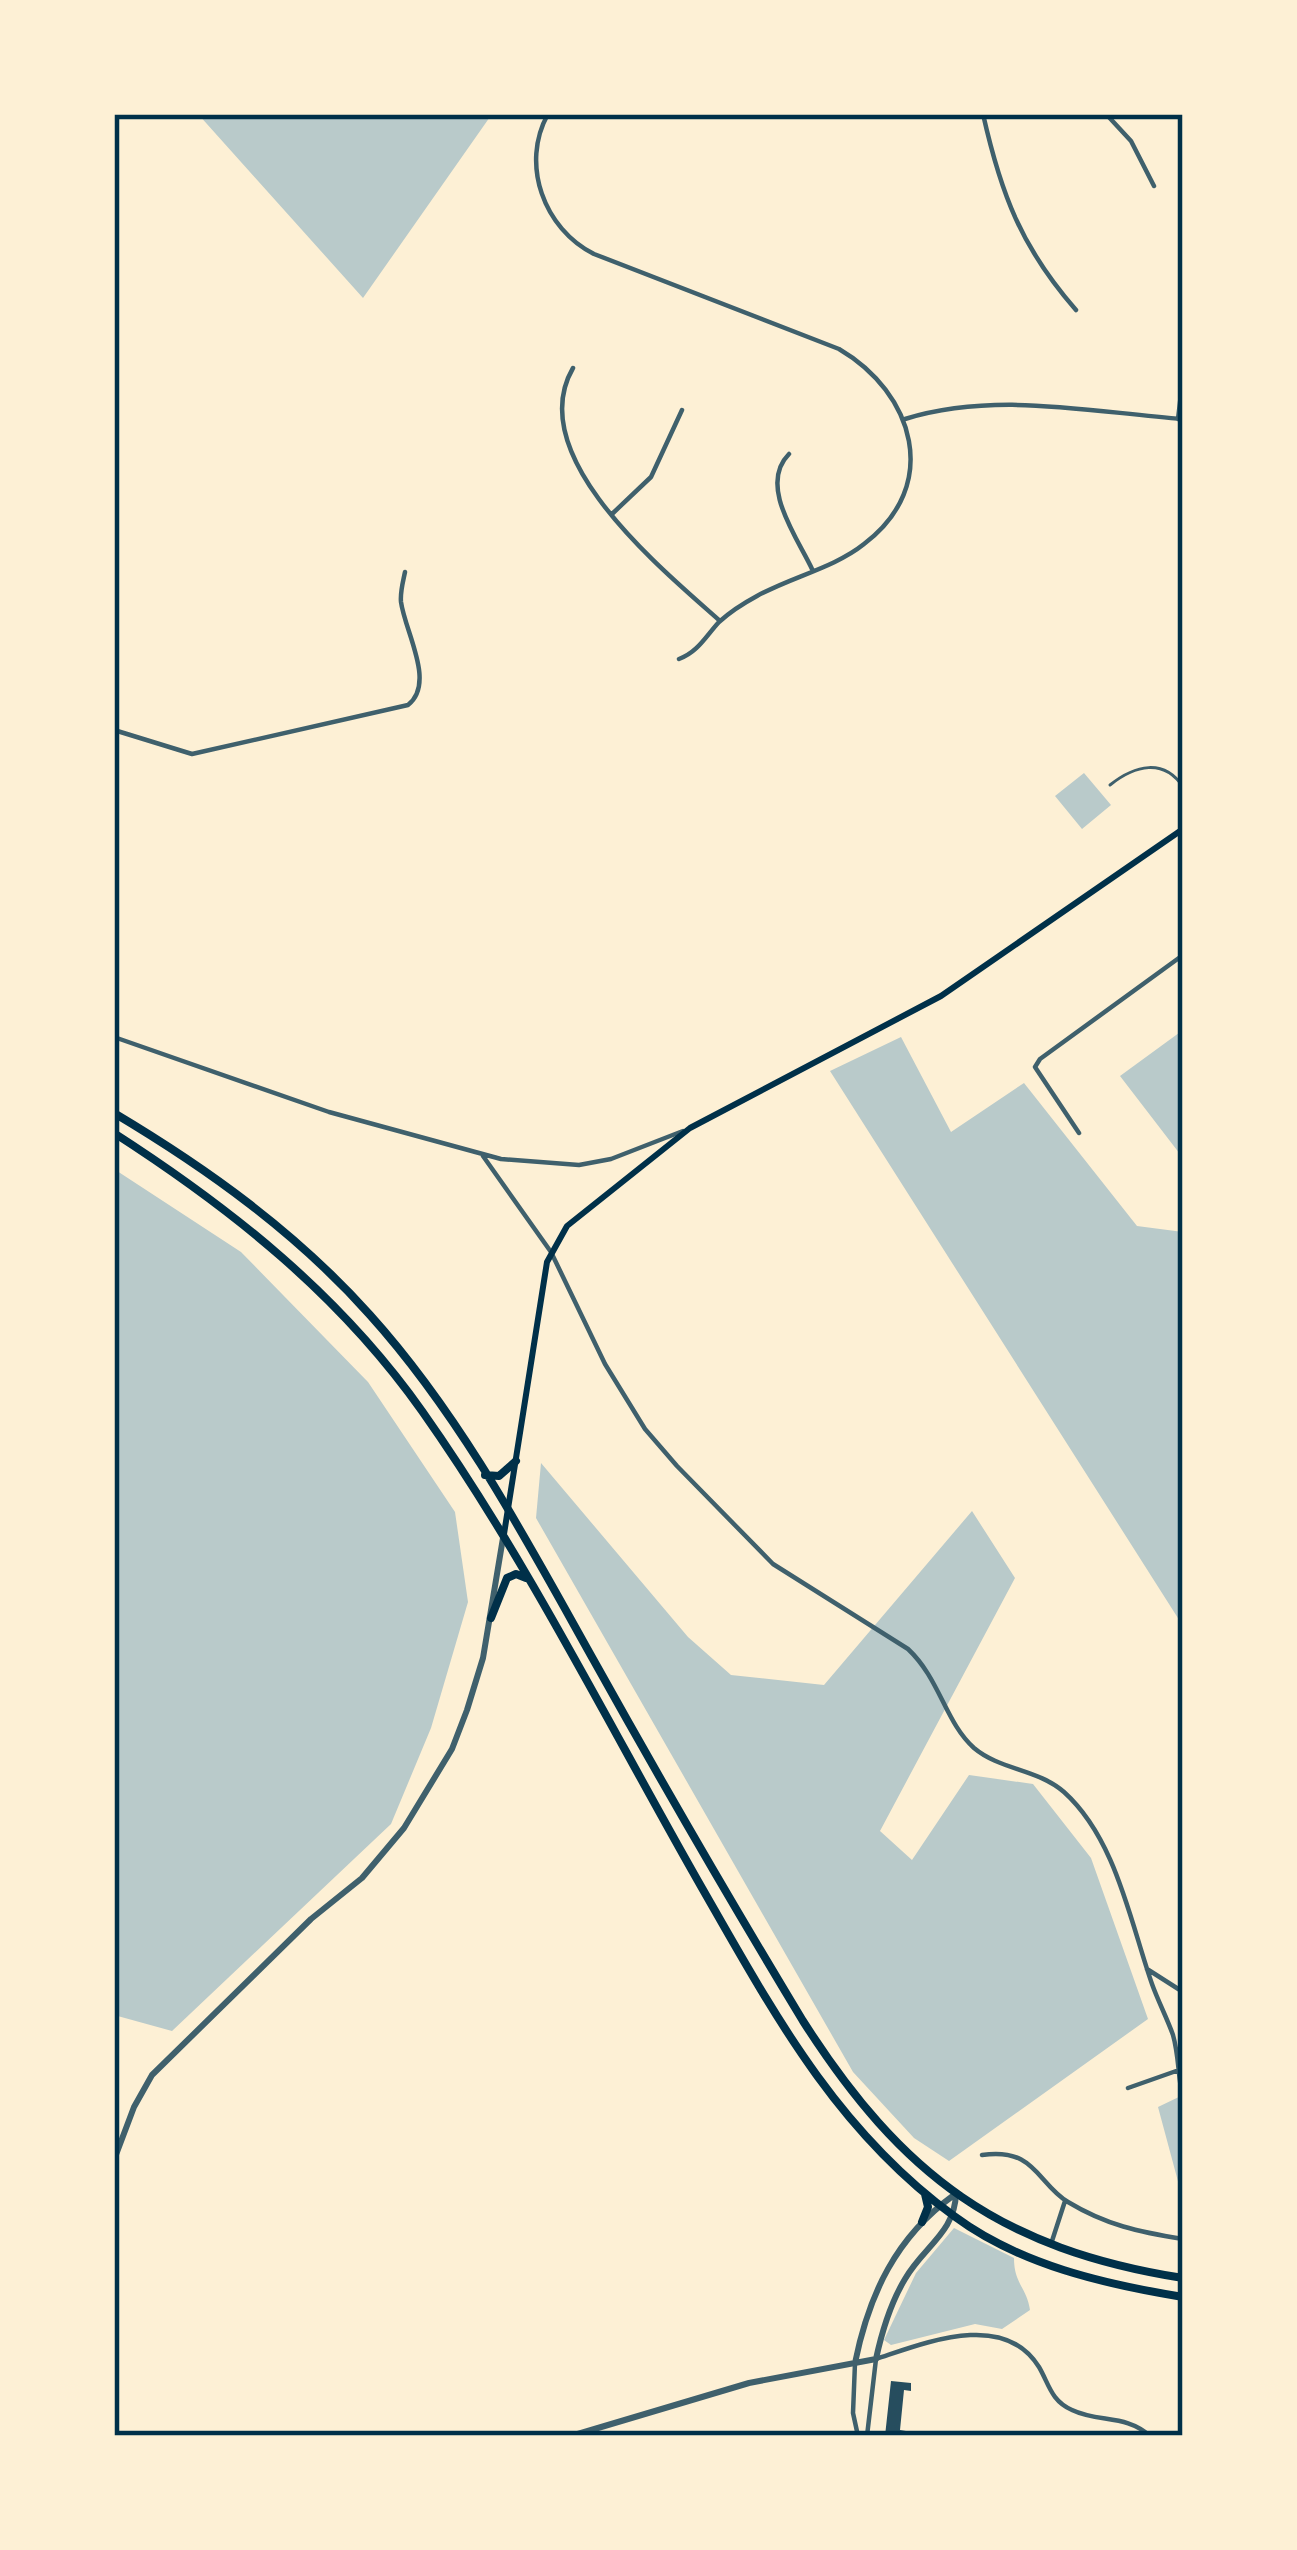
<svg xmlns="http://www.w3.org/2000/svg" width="1297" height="2550" font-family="Ubuntu,sans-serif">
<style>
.green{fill:#b9caca}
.building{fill:#264d5e}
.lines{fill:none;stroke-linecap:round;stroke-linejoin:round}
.service{stroke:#3f606c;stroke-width:3}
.minor{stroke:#3f606c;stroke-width:4.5}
.tertiary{stroke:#3f606c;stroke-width:6}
.secondary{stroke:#003049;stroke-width:6}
.primary{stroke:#003049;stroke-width:8}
.neatline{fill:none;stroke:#003049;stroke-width:4.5}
</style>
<rect width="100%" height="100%" fill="#fdf0d5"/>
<path class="green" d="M198,114H492L363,298Z
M1084,773L1111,805L1082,829L1055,796Z
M1183,1030V1158L1120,1076Z
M901,1037L951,1132L1024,1083L1137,1226L1183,1232V1626L830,1071Z
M114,1169L241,1252L368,1382L455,1512L468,1602L431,1728L391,1824L172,2031L114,2015Z
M541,1463L688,1637L731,1675L824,1685L972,1511L1015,1578L880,1831L912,1860L969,1775L1033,1784L1091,1858L1148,2019L949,2161L914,2138L853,2072L536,1518Z
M1183,2095V2200L1158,2107Z
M954,2228L1014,2258C1014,2284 1027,2288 1030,2310L1002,2329L975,2324L891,2345L884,2340L916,2273Z"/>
<path class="building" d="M891,2381L911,2383V2391L904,2390L900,2430L906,2431V2436H885Z"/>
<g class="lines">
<path class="service" d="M1110,785C1135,765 1164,758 1183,787"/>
<path class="minor" d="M548,114C520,164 544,229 594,254L839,349C914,393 942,485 864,544C834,568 791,577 757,596C744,603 730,612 719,622C706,636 698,652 679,659
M983,114C1001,194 1021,247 1076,310
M1106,114L1131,141L1154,186
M573,368C522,456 663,570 720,621
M905,419C997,391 1089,412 1183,419
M1178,419L1183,377
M789,454C758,485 797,537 812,569
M612,514L651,477L682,410
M114,730L192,754L408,705C436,683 405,632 401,602C400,592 403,582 405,572
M114,1037L329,1112L501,1159L579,1165L611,1159L683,1131
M1079,1133L1035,1067L1040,1059L1183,955
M483,1156L551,1252L605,1364L645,1429L677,1466L773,1564L908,1649C940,1679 945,1722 974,1748C1000,1770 1038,1769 1064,1792C1116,1839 1130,1921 1152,1984C1158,2001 1167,2018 1173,2035C1179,2056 1178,2078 1183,2099
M1147,1969L1183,1992
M1128,2088L1179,2070
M982,2155C1035,2147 1037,2183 1068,2202C1106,2225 1139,2232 1183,2239
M1052,2241L1065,2201
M855,2363L853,2413L858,2436
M867,2436L876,2359C925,2343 1004,2310 1039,2367C1049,2384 1051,2401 1072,2410C1099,2423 1126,2414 1150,2436"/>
<path class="tertiary" d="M114,2160L134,2107L152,2075L311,1919L362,1878L404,1828L452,1749L467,1710L483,1658L503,1538
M855,2363C869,2294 896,2237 954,2195
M571,2436L749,2383L876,2359C882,2331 890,2304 905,2279C924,2246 955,2233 956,2193"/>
<path class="secondary" d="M504,1534L547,1262L567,1226L690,1128L941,996L1183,829"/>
<path class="primary" d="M114,1113C208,1169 297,1233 370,1315C461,1416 527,1541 593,1659C661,1781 731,1902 803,2021C902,2176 1000,2249 1183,2278
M114,1133C232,1209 340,1295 422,1411C528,1561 611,1729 702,1888C773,2012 836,2130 954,2216C1020,2265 1104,2284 1183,2297
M485,1475L499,1476L516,1461
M491,1618L507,1578L516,1574L526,1578
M922,2222L928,2207L925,2194"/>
</g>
<rect width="1297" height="2550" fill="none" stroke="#fdf0d5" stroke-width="234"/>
<rect x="117" y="117" width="1063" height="2316" class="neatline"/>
</svg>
